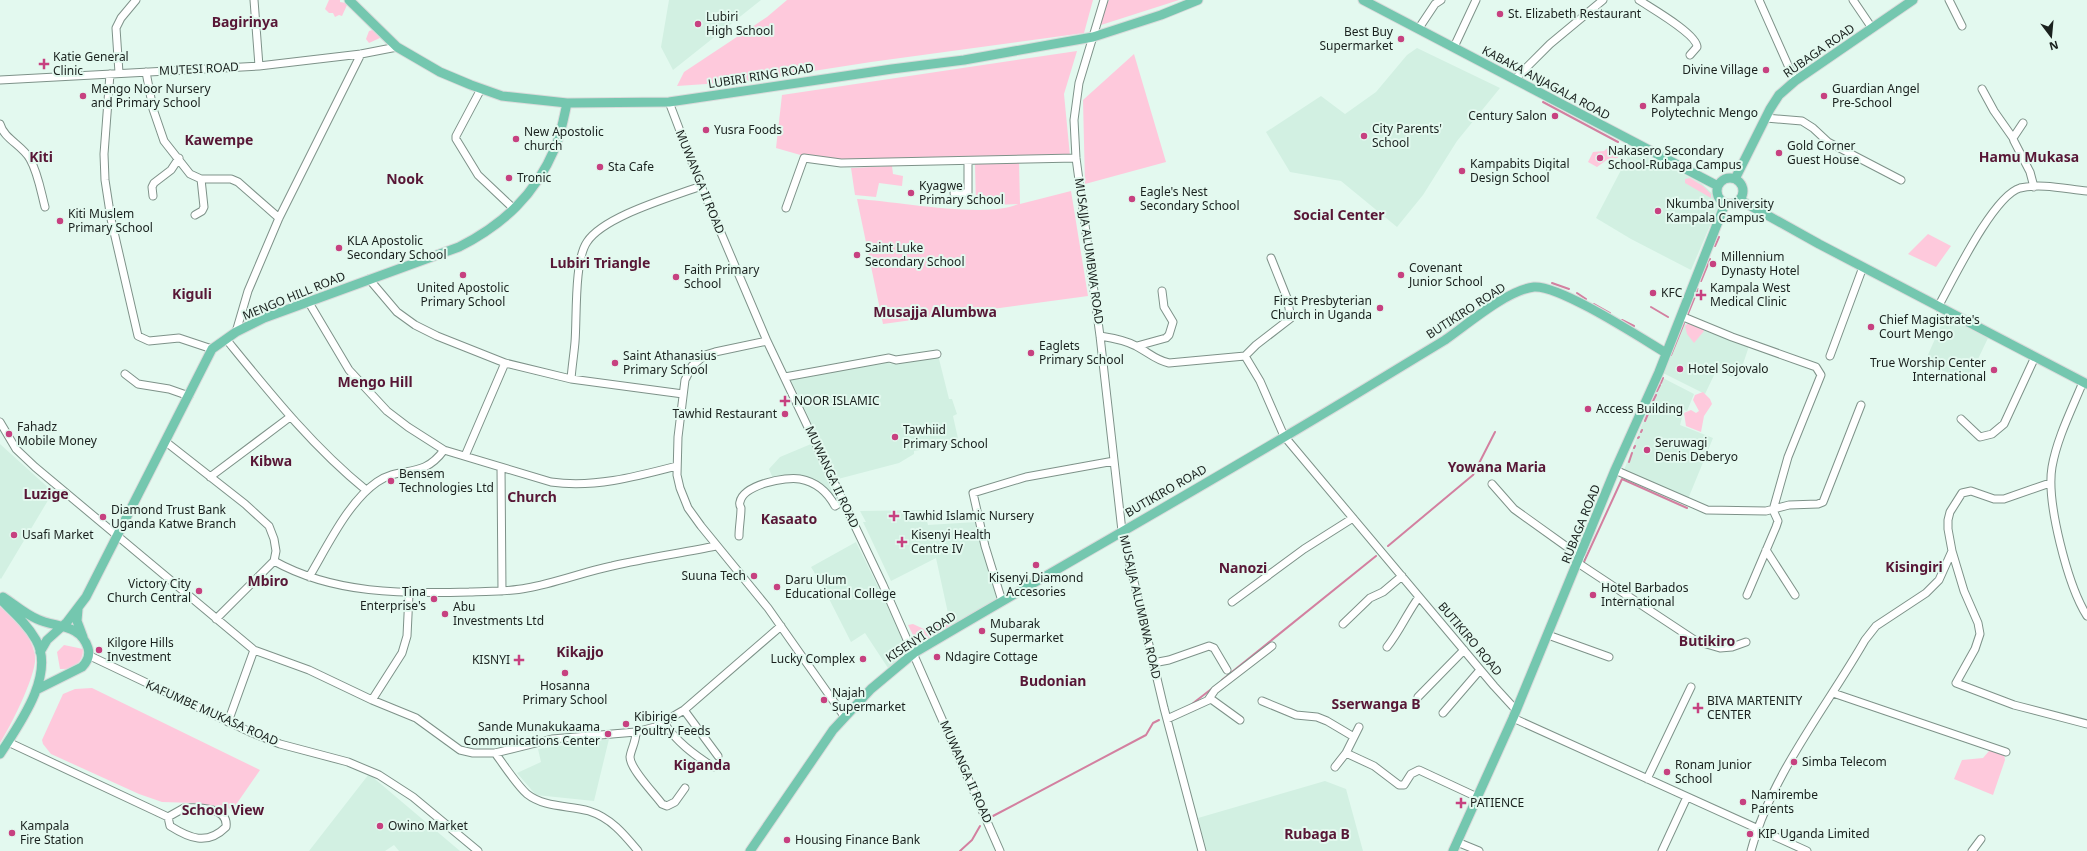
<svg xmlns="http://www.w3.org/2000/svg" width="2087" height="851" font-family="'Noto Sans',sans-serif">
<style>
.built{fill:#d2f0e2}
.green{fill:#fec9dc}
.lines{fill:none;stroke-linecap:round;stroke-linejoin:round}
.stream{stroke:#d380a0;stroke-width:2}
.minor-casing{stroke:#7e9289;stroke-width:9}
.major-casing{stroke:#dadbdb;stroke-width:11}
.minor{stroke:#fff;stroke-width:7}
.major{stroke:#74c7af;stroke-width:9}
.poi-dot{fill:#c74180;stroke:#e3f9ef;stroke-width:1.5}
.labels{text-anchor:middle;stroke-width:4;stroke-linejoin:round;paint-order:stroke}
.poi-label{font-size:12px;fill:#1a211e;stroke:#e3f9ef;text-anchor:start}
.street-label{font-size:12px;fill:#1a211e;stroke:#e3f9ef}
.quarter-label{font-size:14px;font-weight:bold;fill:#581736;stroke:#e3f9ef}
</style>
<rect width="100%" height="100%" fill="#e3f9ef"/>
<path class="built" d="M669,0H761L673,70L661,47Z
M1417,48L1500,88L1457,141L1423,195L1397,227L1341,181L1290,172L1266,132L1321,96L1345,114L1376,92L1407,55Z
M1632,149L1701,183L1713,194L1718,207L1691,270L1631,239L1596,218Z
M1945,316L1988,338L1968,380L1924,364Z
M1682,323L1749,346L1738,379L1716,371L1705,394L1663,373Z
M938,355L949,399H952L957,414L953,416L959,443L914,451V454L899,463L838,479L790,378L888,360L890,364Z
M1661,377L1694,394L1687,411L1684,410L1680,425L1713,438L1688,499L1624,470Z
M0,444L53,492L1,579L0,578Z
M811,444L838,504L830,494L804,479L774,481L769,469L780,457Z
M924,510L928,525L976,522L997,599L951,627L936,558L891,581L863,522H866L860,511Z
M856,542L909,650L888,668L865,633L851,642L822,585L811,567Z
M609,739L594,801L536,795L517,773L541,762L538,749Z
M369,774L460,851H399L394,845L385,851H309Z
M1325,781L1346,789L1363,851H1207L1198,818Z"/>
<path class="green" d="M329,0H340V2L346,3L347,5L342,16L339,15L335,17L333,13H329L325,9Z
M787,0H1093L1084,33L871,62L750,81L677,86L684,72L767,17Z
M1109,0H1179L1101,25L1105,7Z
M376,29L382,37L369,43L366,39L369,31Z
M1077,51L1064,94L1070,156L894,162L811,158L776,148L782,95Z
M1134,54L1166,162L1085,184L1083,100Z
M1611,145L1617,150L1618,158L1608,159L1597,167L1588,162L1593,152L1604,151Z
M1019,162L1020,204L1071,191L1088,296L883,324L857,199C895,201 987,219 1018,204L976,206L975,164Z
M892,166L893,174L903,176L902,186L879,183L876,197L855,195L851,168Z
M1690,178L1703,186L1711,194V198L1685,183V179Z
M1928,234L1951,246L1936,267L1908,254Z
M1694,318L1698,320L1704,331L1694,343L1687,334L1685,326Z
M1703,392L1710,399L1712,404L1704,416L1701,432L1686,426L1684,413L1691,410L1696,413L1699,411L1693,400L1695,395Z
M0,605C15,618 31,634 35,655C38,673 10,727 0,743Z
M950,618L951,627L921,644L915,639L908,625L913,624L926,630Z
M64,645L83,649C83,663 74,670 60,669L57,652Z
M92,688L260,770L233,809L196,803L162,802L139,794L51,754L43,744L42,740L63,694L75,689Z
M1989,751H1999L2004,754L2005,760L1993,795L1954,779L1962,760L1983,758Z"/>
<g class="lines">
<path class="stream" d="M1543,102L1618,142
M1715,246L1719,237
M1701,281L1710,259
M1552,283L1569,289
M1577,293L1586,299
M1594,304L1610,313
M1651,307L1668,317
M1687,316L1698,289
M1622,320L1634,326
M1671,355L1684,323
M1661,383L1663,378
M1657,391L1660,385
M1653,401L1656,395
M1645,421L1650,409
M1641,432L1642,430
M1638,438L1639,437
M1634,448L1635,446
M1629,462L1632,453
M1388,546L1473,475L1495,432
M1583,564L1622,479L1687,508
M1222,680L1376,556
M1192,704L1214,687
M993,816L1146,735L1153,723L1159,720
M960,851L972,840L980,826"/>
<g class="minor-casing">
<path id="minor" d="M254,0L259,66
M1104,0L1079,83L1074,120L1076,158L1100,336L1122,531L1164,708L1202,851
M1639,0C1651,8 1697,34 1697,47L1690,55
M1759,0L1795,81
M1853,0L1872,28
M1949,0L1962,26
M1419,28L1435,4L1441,0
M1454,47L1476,0
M146,72L153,109L164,141L190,174L201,179H231L238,182L279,218
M119,73L116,28L121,18L136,0
M110,74L104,154L105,180L111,219L138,336L149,341L179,338L212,349
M1515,79L1550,44L1603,0
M0,80L259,66L361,54L397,47
M481,89L456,136V139L478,175L514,209
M1982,89L1994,111L2013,138
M669,102L701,186L767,341L883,585L1000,851
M1766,118L1802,121L1813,128L1828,142L1901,180
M2023,123L2013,138L2014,141L2030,172L2034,187
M0,124C4,139 22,145 30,159C38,173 41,192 45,207
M954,193H968V161
M153,196L152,187L154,183L171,170L179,158
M786,208L804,158L841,163L1076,158
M195,215L202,211L204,207L201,179
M369,279L397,312L415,325L437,336L505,363L571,379L683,394
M308,301L349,370L387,411L408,427L444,450L551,482C594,488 635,477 677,466
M1938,307C1953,280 1993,196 2020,188C2041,183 2066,189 2087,191
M1681,316L1732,337L1816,367L1821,375L1788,457L1773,510L1778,521L1776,527L1747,595
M236,332L248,291L279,218L361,54
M1100,336C1113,338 1125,340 1136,346C1148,352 1155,360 1169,363L1245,356L1260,381L1284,436L1494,686L1516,710
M226,339C270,393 312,446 366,490
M767,341L715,352L705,355L692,366L685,380L678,437L677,475L680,488L688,508L701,526L768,608L844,716
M1137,346L1166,338L1169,335L1173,322L1164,307L1162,291
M1245,356L1256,345L1291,318L1287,298L1271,258
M1830,356L1863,267
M125,374L138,384L169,389L189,396
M785,377L889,358L896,360L937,354
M571,379C572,366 574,354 575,342C577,318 574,261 587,242C604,216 672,197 701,186
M2083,382C2072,409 2057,438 2052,467C2046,502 2068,586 2087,616
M1961,419L1980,437L1992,434L2004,424L2035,357
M0,422L16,449L35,467L254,650L309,670L372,700L416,718L460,750L473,753H495L552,739L636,732L655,727L684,710L781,626
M166,442L245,504L269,526L274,539L276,551L274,561L216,619
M465,456L505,363
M501,467L502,591
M1615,470L1707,510L1766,511L1789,505L1818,504L1823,502L1861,405
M210,477L290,417
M1492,484L1514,509L1581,557
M739,536C739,527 741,517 741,508C740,506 739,504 740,502C743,485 786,476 800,479C816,482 827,491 835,506L843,501
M1766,550L1795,595
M1952,551L1964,591L1978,623L1980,634L1975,649L1956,683L2014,705L2087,724
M274,561C333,594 403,594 469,592C488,591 508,592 527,588C556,583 583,572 612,566C646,558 682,553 716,546
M1578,563L1696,641L1720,648L1732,647L1746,642
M309,577C327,547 348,502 377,482C402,465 422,480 444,450
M1002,601L985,546L973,493L1026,477L1114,461
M1232,602L1304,549L1353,518
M1343,624L1370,598L1383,592L1402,576
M1548,635L1609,657
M1387,647C1400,631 1407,613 1419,597
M88,655L250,732L280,744L348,762L379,775L413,797L478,851
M1153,663L1169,660L1209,646L1214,648L1227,670
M1833,693L2006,752
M1418,697L1464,650
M372,700L402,653L407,636L409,594
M1208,700L1215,690L1272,646
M1262,701L1296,715L1317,717L1327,721L1354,737
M684,710L718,756
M1443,713L1480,670
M1513,718L1807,851
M1167,719L1211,699L1240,720
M228,722L254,650
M664,723C677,742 693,754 713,767
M636,732C636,742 631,749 630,757C630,769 654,793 662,804L667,806L675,802L685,788
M8,742L168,817
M495,753C504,765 516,784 527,794C545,808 568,805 589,811C611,818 624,834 638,851
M1346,753L1374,766L1399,785H1404L1411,774L1419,770L1477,797
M1335,767L1346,753L1359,727
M1647,779L1691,687
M184,808C197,807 229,807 226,827C207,846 189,838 170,826L168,817Z
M1457,842L1479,851
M1662,851L1687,797
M1751,851C1771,775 1826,708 1865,640L1876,626L1926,593L1939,580L1952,551L1948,529V520L1950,512L1962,493L1971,491L1994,499H2004L2050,483
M1972,851L1981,839"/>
</g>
<g class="major-casing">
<path id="major" d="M349,0L397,47L440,72L471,85L502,96L567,103L669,102L892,69L964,60L1093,37L1161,15L1198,0
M1363,0L1718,186
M1717 191a13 13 0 1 1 26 0a13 13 0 1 1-26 0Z
M1735,179L1770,109L1779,95L1795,81L1913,0
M1740,200L1819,244L2087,384
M3,597C14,604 25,614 37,619C55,628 80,623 88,648C90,655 87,662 82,667L38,689
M0,599C13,612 27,624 36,640C56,675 18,726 0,754
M78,609L77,621L83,637
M40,652L47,640L67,622L86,597L212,349L236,332L264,318L459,247C504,224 535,195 555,148C561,134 564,117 567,103
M750,851L833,730L871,689L914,653C1064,564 1217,479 1366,388C1392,372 1419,356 1445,340C1468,324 1507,290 1534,287C1560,285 1641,338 1666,353
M1453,851L1513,718L1615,470L1659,372L1725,204"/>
</g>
<use href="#minor" class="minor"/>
<use href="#major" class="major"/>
</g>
<g class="poi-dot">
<circle cx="1500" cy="14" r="4"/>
<circle cx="698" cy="24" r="4"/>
<circle cx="1401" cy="39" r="4"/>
<path d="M42 58h4v4h4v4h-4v4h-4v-4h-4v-4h4z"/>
<circle cx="1766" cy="70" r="4"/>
<circle cx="83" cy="96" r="4"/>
<circle cx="1824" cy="96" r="4"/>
<circle cx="1643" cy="106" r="4"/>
<circle cx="1555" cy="116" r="4"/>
<circle cx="706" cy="130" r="4"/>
<circle cx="1364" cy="136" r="4"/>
<circle cx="516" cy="139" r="4"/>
<circle cx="1779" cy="153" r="4"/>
<circle cx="1600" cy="158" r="4"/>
<circle cx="600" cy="167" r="4"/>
<circle cx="1462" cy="171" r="4"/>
<circle cx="509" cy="178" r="4"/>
<circle cx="911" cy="193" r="4"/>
<circle cx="1132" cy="199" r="4"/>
<circle cx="1658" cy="211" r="4"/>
<circle cx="60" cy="221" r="4"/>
<circle cx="339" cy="248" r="4"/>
<circle cx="857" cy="255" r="4"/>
<circle cx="1713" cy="264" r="4"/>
<circle cx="463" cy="275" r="4"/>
<circle cx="1401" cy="275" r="4"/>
<circle cx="676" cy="277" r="4"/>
<circle cx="1653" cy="293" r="4"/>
<path d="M1699 289h4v4h4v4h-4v4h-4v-4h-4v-4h4z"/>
<circle cx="1380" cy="308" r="4"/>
<circle cx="1871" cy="327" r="4"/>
<circle cx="1031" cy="353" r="4"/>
<circle cx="615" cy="363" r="4"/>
<circle cx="1680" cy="369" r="4"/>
<circle cx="1994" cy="370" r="4"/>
<path d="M783 395h4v4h4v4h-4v4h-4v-4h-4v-4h4z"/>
<circle cx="1588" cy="409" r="4"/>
<circle cx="785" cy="414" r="4"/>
<circle cx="9" cy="434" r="4"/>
<circle cx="895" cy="437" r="4"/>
<circle cx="1647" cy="450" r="4"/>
<circle cx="391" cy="481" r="4"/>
<path d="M892 510h4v4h4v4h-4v4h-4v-4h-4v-4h4z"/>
<circle cx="103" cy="517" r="4"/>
<circle cx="14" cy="535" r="4"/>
<path d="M900 536h4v4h4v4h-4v4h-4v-4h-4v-4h4z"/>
<circle cx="1036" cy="565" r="4"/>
<circle cx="754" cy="576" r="4"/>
<circle cx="777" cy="587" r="4"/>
<circle cx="199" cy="591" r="4"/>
<circle cx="1593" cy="595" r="4"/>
<circle cx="434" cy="599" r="4"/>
<circle cx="445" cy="614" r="4"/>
<circle cx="982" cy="631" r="4"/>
<circle cx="99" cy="650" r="4"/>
<circle cx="937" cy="657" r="4"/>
<circle cx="863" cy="659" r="4"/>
<path d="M517 654h4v4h4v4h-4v4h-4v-4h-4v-4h4z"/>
<circle cx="565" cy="673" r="4"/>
<circle cx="824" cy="700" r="4"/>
<path d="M1696 702h4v4h4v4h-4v4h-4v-4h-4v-4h4z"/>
<circle cx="626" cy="724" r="4"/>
<circle cx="608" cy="734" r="4"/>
<circle cx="1794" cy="762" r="4"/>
<circle cx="1667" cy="772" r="4"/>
<circle cx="1743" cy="802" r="4"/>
<path d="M1459 797h4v4h4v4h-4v4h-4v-4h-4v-4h4z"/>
<circle cx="380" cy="826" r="4"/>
<circle cx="12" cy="833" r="4"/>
<circle cx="1750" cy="834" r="4"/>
<circle cx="787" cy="840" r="4"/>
</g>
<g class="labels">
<g class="poi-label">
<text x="1508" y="18">St. Elizabeth Restaurant</text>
<text x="706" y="21">Lubiri<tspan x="706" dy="14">High School</tspan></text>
<text x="1393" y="36" text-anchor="end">Best Buy<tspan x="1393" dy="14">Supermarket</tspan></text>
<text x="53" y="61">Katie General<tspan x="53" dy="14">Clinic</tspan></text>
<text x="1758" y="74" text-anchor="end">Divine Village</text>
<text x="91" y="93">Mengo Noor Nursery<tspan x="91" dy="14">and Primary School</tspan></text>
<text x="1832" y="93">Guardian Angel<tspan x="1832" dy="14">Pre-School</tspan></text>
<text x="1651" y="103">Kampala<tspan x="1651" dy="14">Polytechnic Mengo</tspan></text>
<text x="1547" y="120" text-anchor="end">Century Salon</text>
<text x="1372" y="133">City Parents'<tspan x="1372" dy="14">School</tspan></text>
<text x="714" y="134">Yusra Foods</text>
<text x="524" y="136">New Apostolic<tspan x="524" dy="14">church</tspan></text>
<text x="1787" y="150">Gold Corner<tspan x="1787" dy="14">Guest House</tspan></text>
<text x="1608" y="155">Nakasero Secondary<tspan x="1608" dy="14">School-Rubaga Campus</tspan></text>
<text x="1470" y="168">Kampabits Digital<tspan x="1470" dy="14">Design School</tspan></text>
<text x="608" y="171">Sta Cafe</text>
<text x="517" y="182">Tronic</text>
<text x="919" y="190">Kyagwe<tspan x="919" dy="14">Primary School</tspan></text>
<text x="1140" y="196">Eagle's Nest<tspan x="1140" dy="14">Secondary School</tspan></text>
<text x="1666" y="208">Nkumba University<tspan x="1666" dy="14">Kampala Campus</tspan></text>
<text x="68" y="218">Kiti Muslem<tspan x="68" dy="14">Primary School</tspan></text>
<text x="347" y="245">KLA Apostolic<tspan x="347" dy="14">Secondary School</tspan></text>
<text x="865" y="252">Saint Luke<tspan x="865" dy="14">Secondary School</tspan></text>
<text x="1721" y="261">Millennium<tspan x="1721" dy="14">Dynasty Hotel</tspan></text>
<text x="1409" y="272">Covenant<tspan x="1409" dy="14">Junior School</tspan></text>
<text x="684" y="274">Faith Primary<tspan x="684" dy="14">School</tspan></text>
<text x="463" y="292" text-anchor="middle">United Apostolic<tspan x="463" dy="14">Primary School</tspan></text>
<text x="1710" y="292">Kampala West<tspan x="1710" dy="14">Medical Clinic</tspan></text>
<text x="1661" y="297">KFC</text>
<text x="1372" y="305" text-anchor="end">First Presbyterian<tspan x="1372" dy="14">Church in Uganda</tspan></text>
<text x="1879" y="324">Chief Magistrate's<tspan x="1879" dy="14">Court Mengo</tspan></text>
<text x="1039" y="350">Eaglets<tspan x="1039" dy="14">Primary School</tspan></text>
<text x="623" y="360">Saint Athanasius<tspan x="623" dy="14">Primary School</tspan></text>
<text x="1986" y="367" text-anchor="end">True Worship Center<tspan x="1986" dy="14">International</tspan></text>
<text x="1688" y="373">Hotel Sojovalo</text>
<text x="794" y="405">NOOR ISLAMIC</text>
<text x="1596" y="413">Access Building</text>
<text x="777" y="418" text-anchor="end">Tawhid Restaurant</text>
<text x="17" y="431">Fahadz<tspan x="17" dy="14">Mobile Money</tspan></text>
<text x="903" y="434">Tawhiid<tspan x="903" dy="14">Primary School</tspan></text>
<text x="1655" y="447">Seruwagi<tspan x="1655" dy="14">Denis Deberyo</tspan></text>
<text x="399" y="478">Bensem<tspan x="399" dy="14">Technologies Ltd</tspan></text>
<text x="111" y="514">Diamond Trust Bank<tspan x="111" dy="14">Uganda Katwe Branch</tspan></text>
<text x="903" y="520">Tawhid Islamic Nursery</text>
<text x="22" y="539">Usafi Market</text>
<text x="911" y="539">Kisenyi Health<tspan x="911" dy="14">Centre IV</tspan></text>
<text x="746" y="580" text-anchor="end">Suuna Tech</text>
<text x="1036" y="582" text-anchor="middle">Kisenyi Diamond<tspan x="1036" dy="14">Accesories</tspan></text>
<text x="785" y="584">Daru Ulum<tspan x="785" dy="14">Educational College</tspan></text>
<text x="191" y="588" text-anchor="end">Victory City<tspan x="191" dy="14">Church Central</tspan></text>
<text x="1601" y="592">Hotel Barbados<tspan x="1601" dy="14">International</tspan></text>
<text x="426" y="596" text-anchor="end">Tina<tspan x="426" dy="14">Enterprise's</tspan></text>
<text x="453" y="611">Abu<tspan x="453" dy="14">Investments Ltd</tspan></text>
<text x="990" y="628">Mubarak<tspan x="990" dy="14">Supermarket</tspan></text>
<text x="107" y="647">Kilgore Hills<tspan x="107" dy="14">Investment</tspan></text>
<text x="945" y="661">Ndagire Cottage</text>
<text x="855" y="663" text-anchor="end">Lucky Complex</text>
<text x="510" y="664" text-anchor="end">KISNYI</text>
<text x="565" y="690" text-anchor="middle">Hosanna<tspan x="565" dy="14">Primary School</tspan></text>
<text x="832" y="697">Najah<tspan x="832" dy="14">Supermarket</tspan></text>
<text x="1707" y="705">BIVA MARTENITY<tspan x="1707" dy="14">CENTER</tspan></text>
<text x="634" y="721">Kibirige<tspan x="634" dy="14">Poultry Feeds</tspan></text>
<text x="600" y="731" text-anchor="end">Sande Munakukaama<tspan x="600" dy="14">Communications Center</tspan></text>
<text x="1802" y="766">Simba Telecom</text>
<text x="1675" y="769">Ronam Junior<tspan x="1675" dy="14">School</tspan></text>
<text x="1751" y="799">Namirembe<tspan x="1751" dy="14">Parents</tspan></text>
<text x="1470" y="807">PATIENCE</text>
<text x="20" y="830">Kampala<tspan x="20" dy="14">Fire Station</tspan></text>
<text x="388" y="830">Owino Market</text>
<text x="1758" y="838">KIP Uganda Limited</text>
<text x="795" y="844">Housing Finance Bank</text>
</g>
<g class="street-label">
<text transform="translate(1819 51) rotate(-35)" y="4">RUBAGA ROAD</text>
<text transform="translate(199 69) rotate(-3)" y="4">MUTESI ROAD</text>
<text transform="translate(761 76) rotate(-9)" y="4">LUBIRI RING ROAD</text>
<text transform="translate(1546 83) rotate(28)" y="4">KABAKA ANJAGALA ROAD</text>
<text transform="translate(700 182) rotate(68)" y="4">MUWANGA II ROAD</text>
<text transform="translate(1089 251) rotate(82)" y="4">MUSAJJA ALUMBWA ROAD</text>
<text transform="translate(294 296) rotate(-22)" y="4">MENGO HILL ROAD</text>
<text transform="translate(1466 311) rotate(-33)" y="4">BUTIKIRO ROAD</text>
<text transform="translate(832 477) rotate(65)" y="4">MUWANGA II ROAD</text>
<text transform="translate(1166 491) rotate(-30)" y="4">BUTIKIRO ROAD</text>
<text transform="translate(1581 524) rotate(-68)" y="4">RUBAGA ROAD</text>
<text transform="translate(1140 607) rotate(77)" y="4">MUSAJJA ALUMBWA ROAD</text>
<text transform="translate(921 637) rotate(-33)" y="4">KISENYI ROAD</text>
<text transform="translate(1470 639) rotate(50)" y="4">BUTIKIRO ROAD</text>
<text transform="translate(212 713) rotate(24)" y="4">KAFUMBE MUKASA ROAD</text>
<text transform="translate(966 772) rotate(66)" y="4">MUWANGA II ROAD</text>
</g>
<g class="quarter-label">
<text x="245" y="27">Bagirinya</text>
<text x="219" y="145">Kawempe</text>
<text x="41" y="162">Kiti</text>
<text x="2029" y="162">Hamu Mukasa</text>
<text x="405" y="184">Nook</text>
<text x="1339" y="220">Social Center</text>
<text x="600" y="268">Lubiri Triangle</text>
<text x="192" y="299">Kiguli</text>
<text x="935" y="317">Musajja Alumbwa</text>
<text x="375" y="387">Mengo Hill</text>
<text x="271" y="466">Kibwa</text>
<text x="1497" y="472">Yowana Maria</text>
<text x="46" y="499">Luzige</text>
<text x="532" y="502">Church</text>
<text x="789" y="524">Kasaato</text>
<text x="1914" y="572">Kisingiri</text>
<text x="1243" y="573">Nanozi</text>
<text x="268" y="586">Mbiro</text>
<text x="1707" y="646">Butikiro</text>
<text x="580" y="657">Kikajjo</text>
<text x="1053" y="686">Budonian</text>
<text x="1376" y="709">Sserwanga B</text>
<text x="702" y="770">Kiganda</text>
<text x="223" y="815">School View</text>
<text x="1317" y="839">Rubaga B</text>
</g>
</g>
<g transform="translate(2051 36) rotate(164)" stroke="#e3f9ef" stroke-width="3" paint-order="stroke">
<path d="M0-3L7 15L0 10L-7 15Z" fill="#1a211e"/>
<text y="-6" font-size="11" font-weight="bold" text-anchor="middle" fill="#1a211e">N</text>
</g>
</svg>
